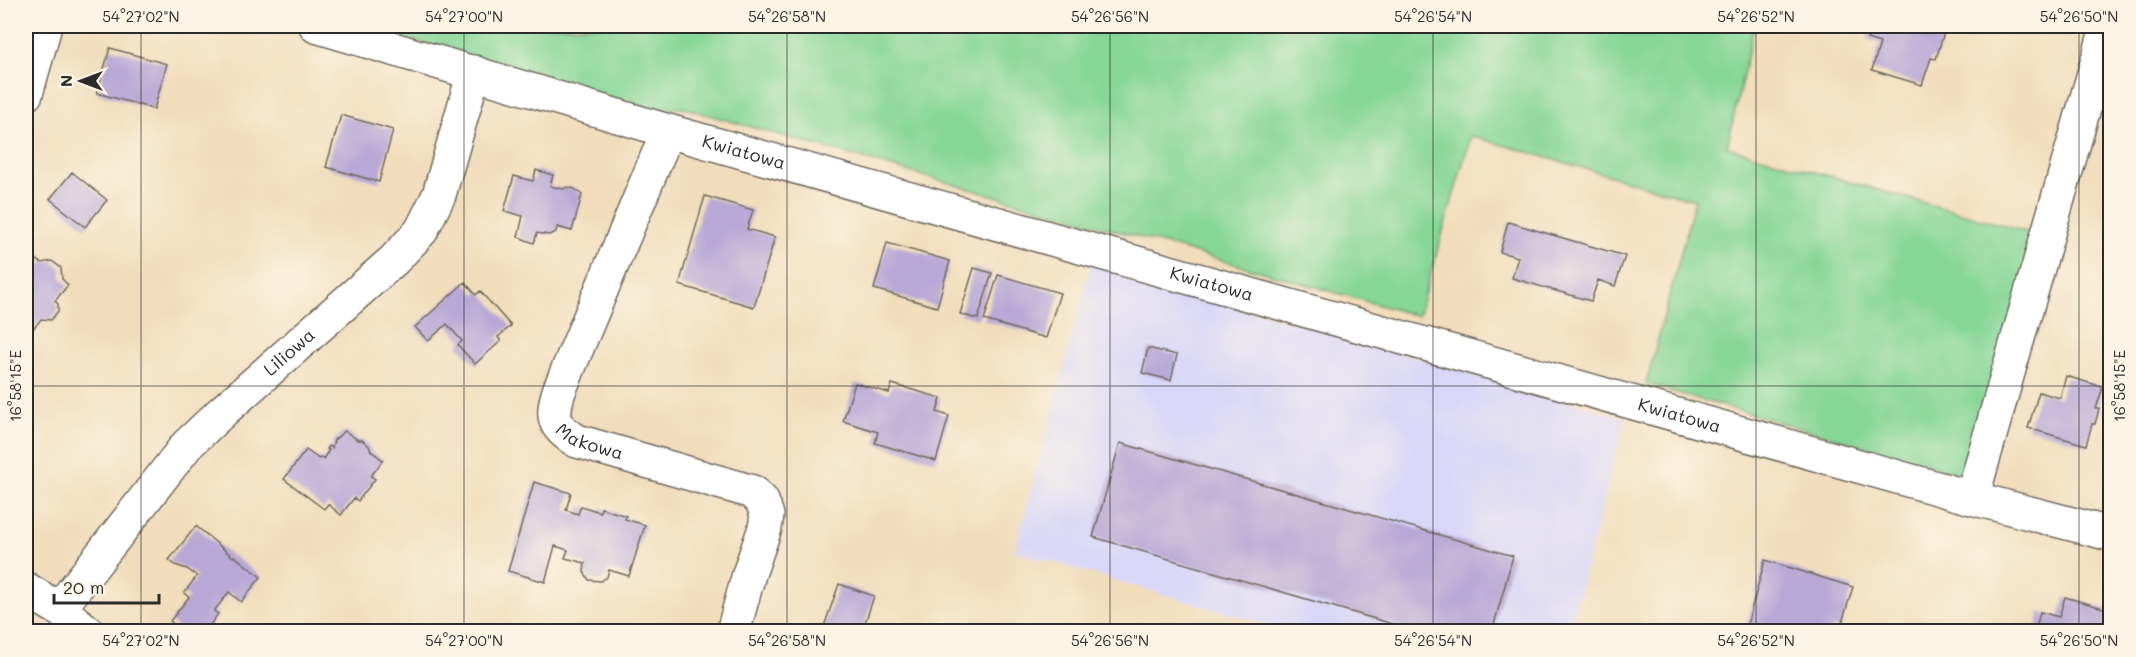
<svg xmlns="http://www.w3.org/2000/svg" width="2136" height="657" font-family="Mali,sans-serif">
<style>
.built{fill:#d9d7f8}
.green{fill:#86d697;stroke:#588061;stroke-width:1.5}
.building{fill:#b8a8d5}
.lines{fill:none;stroke-linecap:round;stroke-linejoin:round}
.minor-casing{stroke:#70695e;stroke-width:36}
.minor{stroke:#fff;stroke-width:33}
.ticks{fill:none;stroke:#2b2b2b;stroke-width:1.5;stroke-opacity:0.45}
.labels{text-anchor:middle;stroke-width:5;stroke-linejoin:round;paint-order:stroke}
.street-label{font-size:18px;fill:#2b2b2b;stroke:#fcf5e5}
.neatline{fill:none;stroke:#2b2b2b;stroke-width:2}
.ticks-label{font-size:15px;text-anchor:middle;fill:#2b2b2b}
</style>
<rect width="100%" height="100%" fill="#fcf5e5"/>
<filter id="ink" filterUnits="userSpaceOnUse"><feTurbulence type="fractalNoise" baseFrequency=".0167" numOctaves="2"/><feDisplacementMap in="SourceGraphic" scale="12" xChannelSelector="R" yChannelSelector="G"/><feConvolveMatrix kernelMatrix="1 2 1 2 8 2 1 2 1" color-interpolation-filters="sRGB"/></filter>
<filter id="wash" filterUnits="userSpaceOnUse"><feTurbulence type="fractalNoise" baseFrequency=".008" numOctaves="4" result="noise"/><feDisplacementMap in="SourceGraphic" scale="24" xChannelSelector="R" yChannelSelector="G"/><feGaussianBlur stdDeviation="1.35" result="paint"/><feColorMatrix in="noise" values="0 0 0 0 0 0 0 0 0 0 0 0 0 0 0 0 0 1.4 0 .05"/><feComposite in="paint" operator="in"/></filter>
<g filter="url(#wash)">
<rect width="100%" height="100%" fill="#f1ddbc"/>
<path class="built" d="M1091,264L1625,418L1569,631H1289L1015,551Z"/>
<path class="green" d="M364,26H1754L1727,147L2038,235L1960,474L1646,384L1695,200L1471,136L1418,316L684,108L649,109Z"/>
<g id="blocks">
<path class="building" d="M1871,26H1946L1936,59L1931,58L1922,85L1872,70L1880,43L1867,39Z
M110,48L167,64L154,109L97,93Z
M341,115L393,130L379,182L326,167Z
M536,170L553,175L550,186L563,189L567,187L575,189L582,195L572,231L557,227L556,232L549,235L537,233L534,243L518,237L523,216L504,211L514,176L533,181Z
M72,172L107,200L85,227L50,199Z
M705,196L753,210L747,229L775,237L754,307L679,285Z
M1508,222L1625,256L1615,286L1598,280L1591,301L1512,278L1518,257L1500,252Z
M887,243L950,261L937,307L874,289Z
M26,251L41,263L52,261L61,268L62,279L68,285L55,301L58,304V311L51,320L41,319L26,338Z
M974,268L992,273L978,319L960,314Z
M998,275L1060,293L1046,338L984,320Z
M465,282L476,295L480,291L511,326L498,337L501,341L475,364L458,345L462,341L447,324L428,341L415,327Z
M1148,348L1177,355L1171,380L1142,373Z
M2066,376L2103,387L2096,409H2099L2095,424H2092L2086,445L2028,428L2039,392L2060,398Z
M855,383L889,393L892,384L941,398L937,412L949,416L936,461L875,443L878,432L843,421Z
M345,431L358,440H362L369,446L371,451L383,460L371,476L375,479L358,501L354,498L341,515L328,504L324,509L284,479L306,450L319,459L321,457L323,459L329,450L327,449L329,446L332,448L334,440Z
M1120,443L1513,556L1492,632H1420L1093,537Z
M534,482L571,493L566,510L578,514L581,506L600,512L601,508L626,516L625,519L645,525L629,576L609,570L607,577L601,581L589,580L584,572L585,563L565,558L568,550L555,546L545,582L508,571Z
M196,526L233,557L234,556L261,577L241,602L229,592L214,611L218,614L205,632H184L170,621L189,597L184,593L197,576L187,569L175,565L169,560Z
M1765,560L1853,587L1840,629L1833,627L1831,632H1745Z
M839,584L874,596L862,632H822Z
M2065,597L2110,610V632H2035L2040,612L2059,617Z"/>
</g>
</g>
<g filter="url(#ink)">
<use href="#blocks" fill-opacity="0" stroke="#70695e" stroke-width="1.5"/>
<g class="lines">
<g class="minor-casing">
<g id="minor">
<path id="s1" d="M316,26L668,131L1972,498L2110,534"/>
<path d="M26,94L45,26"/>
<path id="s2" d="M668,131L559,391C551,417 553,427 577,441L753,492L762,501L767,515L765,528L749,574L733,632"/>
<path d="M1972,498L2107,28"/>
<path d="M26,589L59,609L88,632"/>
<path id="s3" d="M59,609L187,445L223,411L394,260L421,231L439,195L474,72"/>
</g>
</g>
<use href="#minor" class="minor"/>
</g>
</g>
<path class="ticks" d="M141,26V632M464,26V632M787,26V632M1110,26V632M1433,26V632M1756,26V632M2079,26V632M26,386H2110"/>
<g class="labels">
<g class="street-label">
<text dy="6" stroke="none"><textPath href="#s1" startOffset="446">Kwiatowa</textPath></text>
<text dy="6" stroke="none"><textPath href="#s1" startOffset="932">Kwiatowa</textPath></text>
<text dy="6" stroke="none"><textPath href="#s3" startOffset="346">Liliowa</textPath></text>
<text dy="6" stroke="none"><textPath href="#s1" startOffset="1418">Kwiatowa</textPath></text>
<text dy="6" stroke="none"><textPath href="#s2" startOffset="354">Makowa</textPath></text>
</g>
</g>
<rect width="2136" height="657" fill="none" stroke="#fcf5e5" stroke-width="66"/>
<g transform="translate(81 81) rotate(270)" stroke="#fcf5e5" stroke-width="4.5" paint-order="stroke">
<path d="M0-4.5L10 22L0 15L-10 22Z" fill="#2b2b2b"/>
<text y="-9" font-size="16" font-weight="bold" text-anchor="middle" fill="#2b2b2b">N</text>
</g>
<path d="M54 594v9h105v-9" fill="none" stroke="#2b2b2b" stroke-width="3"/>
<text x="63" y="594" font-size="18" fill="#2b2b2b" stroke="#fcf5e5" stroke-width="4.5" paint-order="stroke">20 m</text>
<rect x="33" y="33" width="2070" height="591" class="neatline"/>
<g class="ticks-label">
<text x="141" y="22">54°27'02"N</text>
<text x="464" y="22">54°27'00"N</text>
<text x="787" y="22">54°26'58"N</text>
<text x="1110" y="22">54°26'56"N</text>
<text x="1433" y="22">54°26'54"N</text>
<text x="1756" y="22">54°26'52"N</text>
<text x="2079" y="22">54°26'50"N</text>
<text transform="translate(2120 386) rotate(-90)" y="5">16°58'15"E</text>
<text transform="translate(16 386) rotate(-90)" y="5">16°58'15"E</text>
<text x="141" y="646">54°27'02"N</text>
<text x="464" y="646">54°27'00"N</text>
<text x="787" y="646">54°26'58"N</text>
<text x="1110" y="646">54°26'56"N</text>
<text x="1433" y="646">54°26'54"N</text>
<text x="1756" y="646">54°26'52"N</text>
<text x="2079" y="646">54°26'50"N</text>
</g>
</svg>
